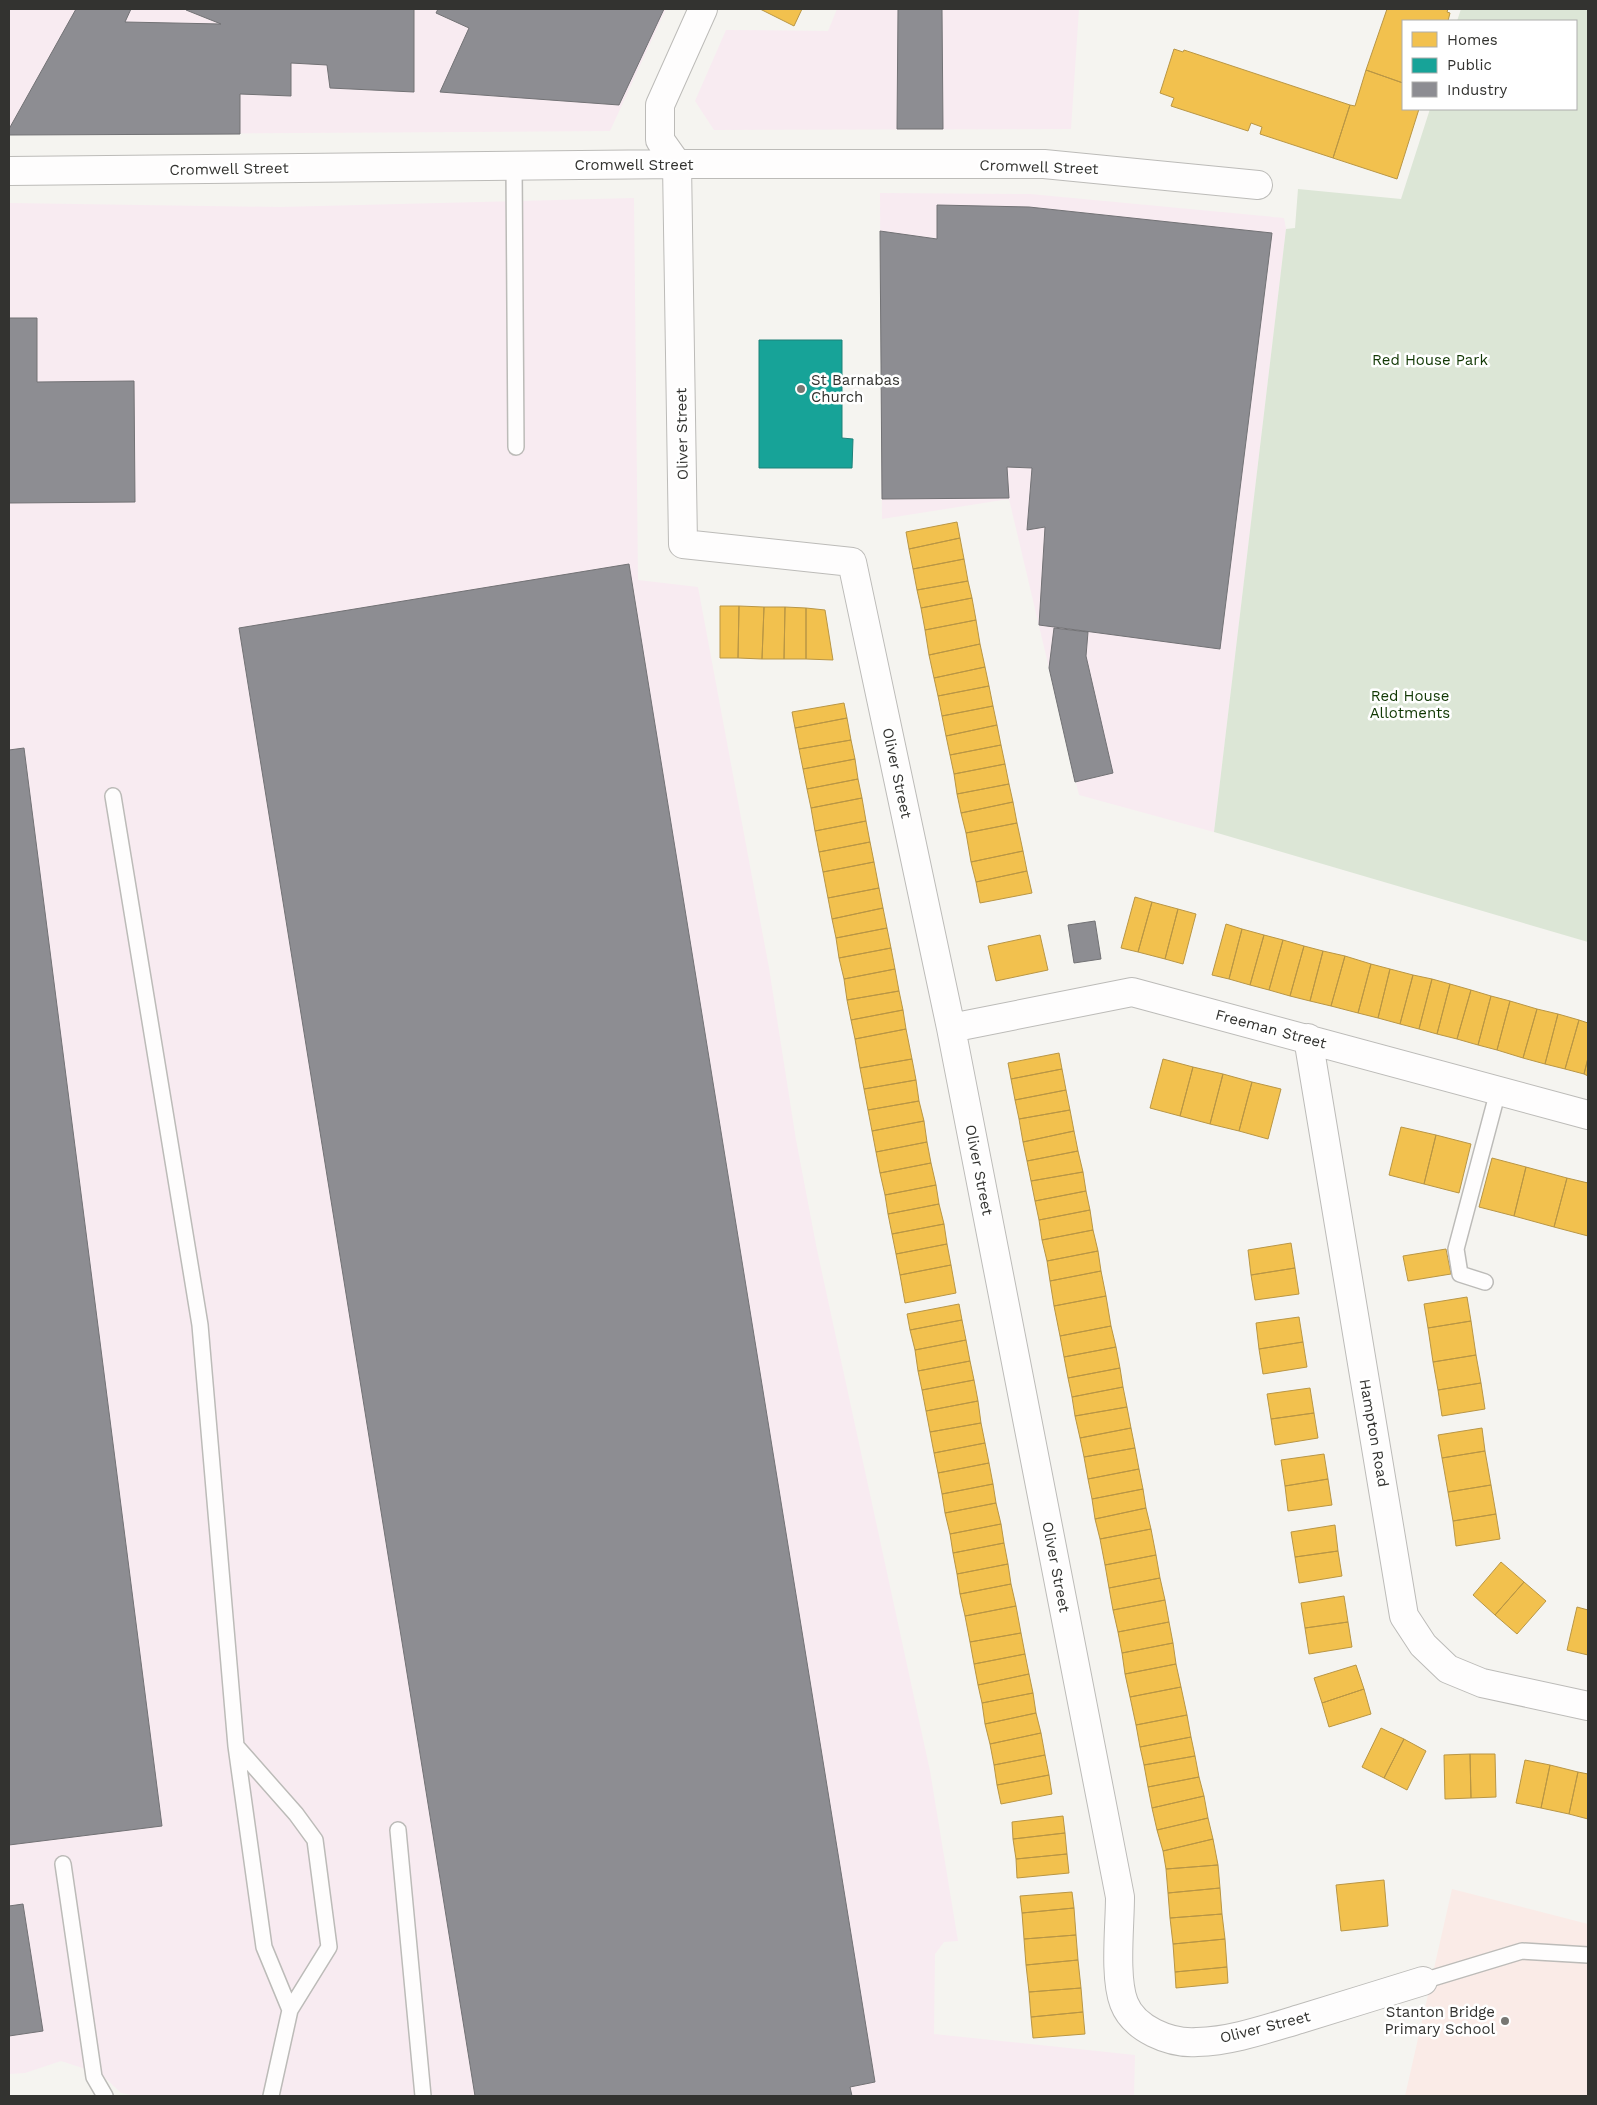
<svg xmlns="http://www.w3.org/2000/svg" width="1597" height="2105" font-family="'Work Sans',sans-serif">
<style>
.industrial{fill:#f8ebf1}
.education{fill:#faebe7}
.green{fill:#dce6d6}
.homes{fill:#f2c14e;stroke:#b99645}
.public{fill:#17a398;stroke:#1f8179}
.industry{fill:#8d8d92;stroke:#727275}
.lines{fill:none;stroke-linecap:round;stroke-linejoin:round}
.lane-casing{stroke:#bcbbb8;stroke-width:18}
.street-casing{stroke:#bcbbb8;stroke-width:30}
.lane{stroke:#fefdfd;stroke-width:15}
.street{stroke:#fefdfd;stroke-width:28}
.poi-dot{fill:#777773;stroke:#fff;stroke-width:2}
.labels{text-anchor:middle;stroke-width:5;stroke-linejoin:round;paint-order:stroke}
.street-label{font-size:15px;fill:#333330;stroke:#fff}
.park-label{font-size:15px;fill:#113804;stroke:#fff}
.poi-label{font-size:15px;fill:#333330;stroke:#fff;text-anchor:start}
</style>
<rect width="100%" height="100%" fill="#f5f4f0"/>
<path class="industrial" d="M9,9H666L610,131L9,135Z
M837,9H1079L1071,129L714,130L695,101L726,30L828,31Z
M880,193L1030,194L1284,218L1286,229L1214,832L1079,795L1009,499L882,519Z
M634,198L638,580L698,587L769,968L796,1140L816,1245L930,1771L958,1941L944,1942L935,1954L934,2034L1135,2055L1134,2096H135L121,2093L101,2074L61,2061L25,2073L9,2074V203L280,207Z"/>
<path class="education" d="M1452,1889L1588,1924V2096H1405Z"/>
<path class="green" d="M1461,9H1588V942L1214,832L1286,229L1295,228L1298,189L1401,199L1430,109H1576V21H1457Z"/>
<path class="homes" d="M760,9H802L794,26Z
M1387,9H1448L1447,12L1450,13L1448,21H1403V83L1366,70Z
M1174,49L1183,52L1184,50L1350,105L1333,158L1260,134L1262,127L1251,123L1248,131L1171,106L1174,98L1160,93Z
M1366,70L1403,83V109H1419L1397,179L1333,158L1350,105L1355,106Z
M957,522L960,538L909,549L906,532Z
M960,538L964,559L913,569L909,549Z
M964,559L968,581L917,590L913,569Z
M968,581L972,598L921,608L917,590Z
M972,598L976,620L925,630L921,608Z
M720,606H739L738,658H720Z
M739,606L764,607L762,659L738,658Z
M764,607H785L784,659H762Z
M785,607L806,608V659H784Z
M806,608L825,610L833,660L806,659Z
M976,620L980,644L929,655L925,630Z
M980,644L985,667L934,678L929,655Z
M985,667L989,686L938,696L934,678Z
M989,686L993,706L942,716L938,696Z
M844,703L847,718L795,728L792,712Z
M993,706L997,725L946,736L942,716Z
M847,718L851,740L799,749L795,728Z
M997,725L1001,745L950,755L946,736Z
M851,740L855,759L803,769L799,749Z
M1001,745L1005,764L954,774L950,755Z
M855,759L858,779L807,789L803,769Z
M1005,764L1009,784L957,794L954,774Z
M858,779L862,798L811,808L807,789Z
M1009,784L1013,802L961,813L957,794Z
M862,798L866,821L815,831L811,808Z
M1013,802L1017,823L966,833L961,813Z
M866,821L870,842L819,852L815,831Z
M1017,823L1023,851L971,862L966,833Z
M870,842L874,862L823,872L819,852Z
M1023,851L1027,871L976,882L971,862Z
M874,862L879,888L828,898L823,872Z
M1027,871L1032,893L980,903L976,882Z
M879,888L883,908L832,919L828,898Z
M1135,897L1152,902L1138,952L1121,948Z
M1152,902L1178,909L1165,959L1138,952Z
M883,908L887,928L836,938L832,919Z
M1178,909L1196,914L1183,964L1165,959Z
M1226,924L1242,929L1229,979L1212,975Z
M887,928L891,948L839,958L836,938Z
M1242,929L1264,935L1250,985L1229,979Z
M1040,935L1048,970L996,981L988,946Z
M1264,935L1283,940L1269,990L1250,985Z
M1283,940L1304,946L1290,996L1269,990Z
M1304,946L1323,951L1310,1001L1290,996Z
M891,948L895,969L844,979L839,958Z
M1323,951L1345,956L1331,1006L1310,1001Z
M1345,956L1371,964L1358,1013L1331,1006Z
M1371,964L1390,969L1378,1018L1358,1013Z
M895,969L899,991L847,1000L844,979Z
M1390,969L1413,975L1400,1024L1378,1018Z
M1413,975L1432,979L1419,1029L1400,1024Z
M1432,979L1450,984L1437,1034L1419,1029Z
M1450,984L1471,990L1457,1039L1437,1034Z
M1471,990L1491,996L1478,1045L1457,1039Z
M899,991L903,1010L851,1020L847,1000Z
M1491,996L1510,1001L1497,1050L1478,1045Z
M1510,1001L1537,1009L1523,1058L1497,1050Z
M1537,1009L1558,1014L1545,1064L1523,1058Z
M903,1010L906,1029L855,1039L851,1020Z
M1558,1014L1579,1020L1565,1069L1545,1064Z
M1579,1020L1588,1023V1058L1584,1074L1565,1069Z
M906,1029L912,1059L860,1068L855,1039Z
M1059,1053L1062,1069L1011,1079L1008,1063Z
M1588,1058V1076L1584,1074Z
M912,1059L916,1080L864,1089L860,1068Z
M1163,1059L1193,1067L1180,1116L1150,1108Z
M1193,1067L1223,1074L1210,1124L1180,1116Z
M1062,1069L1066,1090L1015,1100L1011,1079Z
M1223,1074L1252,1082L1239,1131L1210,1124Z
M916,1080L919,1101L868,1110L864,1089Z
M1252,1082L1281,1089L1268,1139L1239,1131Z
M1066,1090L1070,1110L1019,1119L1015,1100Z
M919,1101L924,1121L872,1131L868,1110Z
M1070,1110L1074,1131L1023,1142L1019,1119Z
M924,1121L927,1142L876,1152L872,1131Z
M1401,1127L1436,1135L1424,1184L1389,1175Z
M1074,1131L1078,1151L1027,1161L1023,1142Z
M1436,1135L1471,1144L1459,1193L1424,1184Z
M927,1142L931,1163L880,1173L876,1152Z
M1078,1151L1083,1172L1031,1181L1027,1161Z
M1492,1158L1526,1167L1514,1216L1479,1207Z
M931,1163L936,1185L885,1195L880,1173Z
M1526,1167L1567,1178L1554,1227L1514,1216Z
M1083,1172L1086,1191L1035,1201L1031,1181Z
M1567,1178L1588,1183V1236L1554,1227Z
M936,1185L939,1204L888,1214L885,1195Z
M1086,1191L1090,1210L1039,1220L1035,1201Z
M939,1204L944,1224L892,1234L888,1214Z
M1090,1210L1093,1230L1042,1240L1039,1220Z
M944,1224L947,1244L896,1254L892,1234Z
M1093,1230L1098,1251L1047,1261L1042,1240Z
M1291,1243L1295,1268L1251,1275L1248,1250Z
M947,1244L951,1265L900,1275L896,1254Z
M1446,1249L1451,1274L1408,1281L1403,1256Z
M1098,1251L1101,1271L1050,1281L1047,1261Z
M951,1265L956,1293L905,1303L900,1275Z
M1295,1268L1299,1294L1255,1300L1251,1275Z
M1101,1271L1106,1296L1054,1306L1050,1281Z
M1106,1296L1111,1326L1060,1336L1054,1306Z
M1467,1297L1471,1321L1428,1328L1424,1304Z
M959,1304L962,1320L910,1330L907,1314Z
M1299,1317L1303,1342L1259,1349L1256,1323Z
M962,1320L966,1340L915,1350L910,1330Z
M1471,1321L1476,1355L1433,1362L1428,1328Z
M1111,1326L1116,1347L1064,1357L1060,1336Z
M966,1340L970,1361L918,1371L915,1350Z
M1303,1342L1307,1367L1263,1374L1259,1349Z
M1116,1347L1120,1368L1068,1378L1064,1357Z
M1476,1355L1481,1383L1438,1390L1433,1362Z
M970,1361L974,1380L922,1390L918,1371Z
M1120,1368L1123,1387L1072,1397L1068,1378Z
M974,1380L978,1401L926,1411L922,1390Z
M1481,1383L1485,1409L1442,1416L1438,1390Z
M1123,1387L1127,1407L1075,1416L1072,1397Z
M1310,1388L1314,1413L1271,1419L1267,1394Z
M978,1401L981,1423L930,1432L926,1411Z
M1127,1407L1131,1428L1080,1438L1075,1416Z
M1314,1413L1318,1438L1275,1445L1271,1419Z
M981,1423L985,1443L934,1453L930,1432Z
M1131,1428L1135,1448L1084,1457L1080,1438Z
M1482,1428L1485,1451L1442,1458L1438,1435Z
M985,1443L989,1463L938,1473L934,1453Z
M1135,1448L1139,1469L1088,1479L1084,1457Z
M1485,1451L1491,1485L1448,1492L1442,1458Z
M1324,1454L1328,1479L1285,1486L1281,1460Z
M989,1463L993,1484L942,1494L938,1473Z
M1139,1469L1143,1489L1092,1499L1088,1479Z
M1328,1479L1332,1505L1288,1511L1285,1486Z
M993,1484L996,1503L945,1513L942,1494Z
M1491,1485L1496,1514L1453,1521L1448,1492Z
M1143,1489L1146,1508L1095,1519L1092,1499Z
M996,1503L1001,1524L950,1534L945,1513Z
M1146,1508L1151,1529L1100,1539L1095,1519Z
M1496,1514L1500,1539L1456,1546L1453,1521Z
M1001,1524L1004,1543L953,1553L950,1534Z
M1335,1525L1338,1551L1295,1557L1291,1532Z
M1151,1529L1156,1555L1105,1565L1100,1539Z
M1004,1543L1008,1564L957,1574L953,1553Z
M1338,1551L1342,1576L1299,1583L1295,1557Z
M1156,1555L1160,1578L1109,1588L1105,1565Z
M1501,1562L1524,1582L1495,1615L1473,1595Z
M1008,1564L1011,1584L960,1594L957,1574Z
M1160,1578L1165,1600L1113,1610L1109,1588Z
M1524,1582L1546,1601L1517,1634L1495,1615Z
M1011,1584L1016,1606L965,1616L960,1594Z
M1344,1596L1348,1622L1305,1628L1301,1603Z
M1165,1600L1169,1622L1118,1632L1113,1610Z
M1016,1606L1021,1633L970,1642L965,1616Z
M1577,1607L1588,1610V1655L1567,1650Z
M1169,1622L1173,1643L1122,1653L1118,1632Z
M1348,1622L1352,1647L1309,1654L1305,1628Z
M1021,1633L1025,1654L974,1664L970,1642Z
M1173,1643L1176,1664L1125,1674L1122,1653Z
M1025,1654L1029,1674L978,1685L974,1664Z
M1176,1664L1181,1687L1130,1697L1125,1674Z
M1356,1665L1364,1689L1322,1703L1314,1678Z
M1029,1674L1033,1693L982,1703L978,1685Z
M1181,1687L1187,1715L1136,1725L1130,1697Z
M1364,1689L1371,1714L1329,1727L1322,1703Z
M1033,1693L1036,1713L985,1724L982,1703Z
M1036,1713L1041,1733L990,1744L985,1724Z
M1187,1715L1191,1737L1140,1747L1136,1725Z
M1381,1728L1404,1739L1384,1778L1362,1767Z
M1041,1733L1045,1755L994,1765L990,1744Z
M1191,1737L1195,1756L1144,1765L1140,1747Z
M1404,1739L1426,1751L1407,1790L1384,1778Z
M1470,1754H1495L1496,1797L1471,1798Z
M1470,1754L1471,1798L1445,1799L1444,1755Z
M1045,1755L1049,1775L997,1785L994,1765Z
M1195,1756L1199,1777L1148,1787L1144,1765Z
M1525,1760L1550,1765L1541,1808L1516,1803Z
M1550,1765L1578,1772L1569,1814L1541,1808Z
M1578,1772L1588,1774V1819L1569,1814Z
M1049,1775L1052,1794L1001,1804L997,1785Z
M1199,1777L1204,1796L1152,1808L1148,1787Z
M1204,1796L1208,1818L1157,1830L1152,1808Z
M1063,1816L1065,1833L1013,1839L1012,1822Z
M1208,1818L1213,1839L1163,1851L1157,1830Z
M1065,1833L1067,1854L1016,1859L1013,1839Z
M1213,1839L1218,1865L1166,1869L1163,1851Z
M1067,1854L1069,1873L1017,1878L1016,1859Z
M1218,1865L1220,1888L1168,1893L1166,1869Z
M1384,1880L1388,1926L1341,1931L1336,1885Z
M1220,1888L1222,1914L1170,1918L1168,1893Z
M1072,1892L1074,1908L1022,1913L1020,1896Z
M1074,1908L1076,1935L1024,1939L1022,1913Z
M1222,1914L1225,1939L1173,1944L1170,1918Z
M1076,1935L1078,1960L1026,1965L1024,1939Z
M1225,1939L1227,1967L1175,1972L1173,1944Z
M1078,1960L1081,1988L1029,1992L1026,1965Z
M1227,1967L1228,1983L1176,1988L1175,1972Z
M1081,1988L1083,2012L1031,2017L1029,1992Z
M1083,2012L1085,2034L1033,2038L1031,2017Z"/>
<path class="public" d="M759,340H842V438L853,439L852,468H759Z"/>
<path class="industry" d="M76,9H131L125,22L221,24L186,10L187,9H414V92L330,88L327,65L291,63V96L240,94V134L9,135V129Z
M438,9H664L619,105L440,92L469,28L436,13Z
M898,9H942L943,129H897Z
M937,205L1029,207L1272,233L1220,649L1039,625L1045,527L1027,530L1032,468L1007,467L1009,498L882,499L880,231L937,239Z
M9,318H37V382L134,381L135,502L9,503Z
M629,564L875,2082L850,2087L852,2096H475L239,628Z
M1054,628L1088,632L1086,656L1113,773L1075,782L1049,668Z
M24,748L162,1826L9,1845V750Z
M1095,921L1101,959L1074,963L1068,925Z
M23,1904L43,2031L9,2036V1906Z"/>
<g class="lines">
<g class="lane-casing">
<path id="lane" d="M514,166L516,447
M113,796L200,1325L236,1746L264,1947L290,2010L271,2096
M1485,1282L1460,1274L1456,1249L1498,1091
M236,1746L296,1814L315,1840L329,1947L290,2010
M398,1830L423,2096
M63,1864L94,2077L105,2096
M1423,1981L1522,1951L1588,1955"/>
</g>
<g class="street-casing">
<path id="street" d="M703,9L660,105V140L677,164L683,544L852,562L951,1028L1120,1897C1120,1926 1114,1977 1124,2003C1134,2029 1170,2044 1197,2042C1232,2041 1266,2029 1300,2019C1341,2006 1382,1994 1423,1981
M9,171L677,164H1044L1258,185
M951,1028L1132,992L1588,1115
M1308,1038L1404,1616L1423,1645L1448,1669L1482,1683L1588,1706"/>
</g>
<use href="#lane" class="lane"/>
<use href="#street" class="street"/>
</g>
<g class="poi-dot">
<circle cx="801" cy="389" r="5"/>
<circle cx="1505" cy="2021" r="5"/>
</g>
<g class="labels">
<g class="street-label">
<text x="634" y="170">Cromwell Street</text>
<text transform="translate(1039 167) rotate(2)" y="5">Cromwell Street</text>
<text transform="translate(229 169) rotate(-1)" y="5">Cromwell Street</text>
<text transform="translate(682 434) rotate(-91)" y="5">Oliver Street</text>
<text transform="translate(897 773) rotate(78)" y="5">Oliver Street</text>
<text transform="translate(1271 1029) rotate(15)" y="5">Freeman Street</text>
<text transform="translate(979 1170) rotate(79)" y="5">Oliver Street</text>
<text transform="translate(1374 1433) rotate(80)" y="5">Hampton Road</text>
<text transform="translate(1056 1567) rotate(79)" y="5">Oliver Street</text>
<text transform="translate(1265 2027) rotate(-14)" y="5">Oliver Street</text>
</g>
<g class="park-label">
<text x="1430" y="365">Red House Park</text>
<text x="1410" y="701">Red House<tspan x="1410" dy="17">Allotments</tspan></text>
</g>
<g class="poi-label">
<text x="811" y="385">St Barnabas<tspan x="811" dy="17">Church</tspan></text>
<text x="1495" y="2017" text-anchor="end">Stanton Bridge<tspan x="1495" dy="17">Primary School</tspan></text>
</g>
</g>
<rect width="1597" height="2105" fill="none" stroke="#333330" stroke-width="20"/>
<rect x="1402" y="20" width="175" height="90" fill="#ffffff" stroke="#adadac"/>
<rect x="1412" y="32" width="25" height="15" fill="#f2c14e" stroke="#adadac"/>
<text x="1447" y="45" font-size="15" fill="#333330">Homes</text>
<rect x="1412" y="58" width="25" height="15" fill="#17a398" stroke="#adadac"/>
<text x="1447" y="70" font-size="15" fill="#333330">Public</text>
<rect x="1412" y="82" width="25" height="15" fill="#8d8d92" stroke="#adadac"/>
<text x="1447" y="95" font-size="15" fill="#333330">Industry</text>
</svg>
